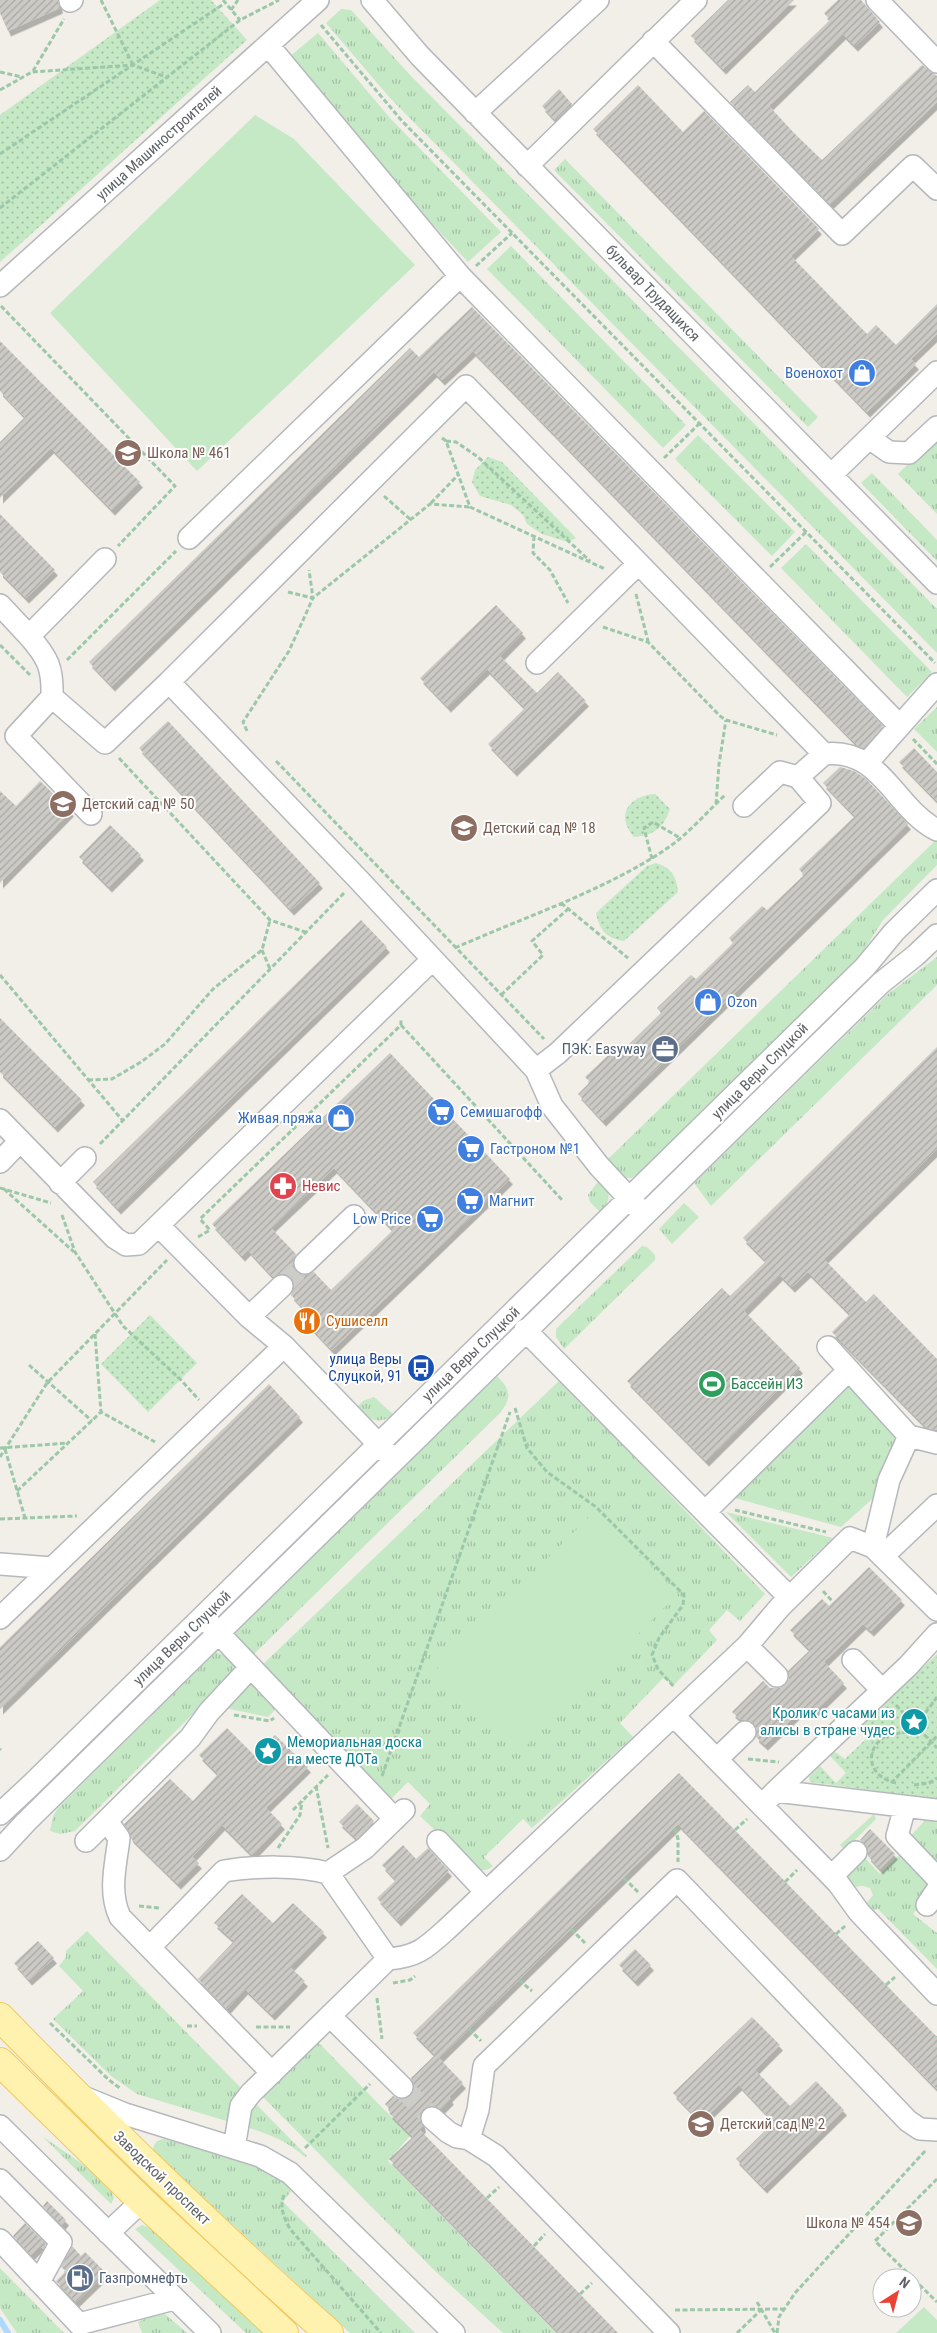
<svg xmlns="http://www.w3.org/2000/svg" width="937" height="2333" font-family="'Roboto Condensed',sans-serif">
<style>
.grass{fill:url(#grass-tufts)}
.park{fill:url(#park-dots)}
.garden{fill:#c5e8c5}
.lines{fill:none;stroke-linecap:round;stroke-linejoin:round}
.stream{stroke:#aadaff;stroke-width:6}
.building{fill:url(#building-hatch);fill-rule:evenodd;filter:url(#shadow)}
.minor-tunnel{stroke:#ccccc8;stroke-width:21;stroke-dasharray:21 11;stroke-linecap:butt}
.minor-casing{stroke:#b5b8bc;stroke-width:24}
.major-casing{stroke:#f2c960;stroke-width:30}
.path{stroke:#9cc7a9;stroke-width:3;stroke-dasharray:5 2.5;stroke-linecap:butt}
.minor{stroke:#fff;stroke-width:21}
.major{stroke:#fff2af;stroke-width:28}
.labels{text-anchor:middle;stroke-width:4;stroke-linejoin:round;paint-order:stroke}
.street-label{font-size:15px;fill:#5f6368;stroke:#fff}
.shop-label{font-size:15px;fill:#366cbe;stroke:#fff;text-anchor:start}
.education-label{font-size:15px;fill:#785e54;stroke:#fff;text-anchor:start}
.service-label{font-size:15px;fill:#4e5e75;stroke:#fff;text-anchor:end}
.health-label{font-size:15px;fill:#be3a42;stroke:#fff;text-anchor:start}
.food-label{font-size:15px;fill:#c56008;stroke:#fff;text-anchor:start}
.transit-label{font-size:15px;fill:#164399;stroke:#fff;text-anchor:end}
.leisure-label{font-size:15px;fill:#27864d;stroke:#fff;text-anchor:start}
.culture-label{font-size:15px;fill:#0d838f;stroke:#fff;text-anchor:end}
</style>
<defs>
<pattern id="grass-tufts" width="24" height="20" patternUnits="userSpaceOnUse" patternTransform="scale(1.25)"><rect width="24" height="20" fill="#c5e8c5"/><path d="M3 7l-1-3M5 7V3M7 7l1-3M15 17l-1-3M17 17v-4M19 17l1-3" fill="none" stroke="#a3c0a4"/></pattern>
<pattern id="park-dots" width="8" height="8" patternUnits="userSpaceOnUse" patternTransform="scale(1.25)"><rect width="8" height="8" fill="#c5e8c5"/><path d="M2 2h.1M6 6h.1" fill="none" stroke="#a3c0a4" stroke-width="1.8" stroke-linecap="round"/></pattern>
<pattern id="building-hatch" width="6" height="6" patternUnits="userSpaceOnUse" patternTransform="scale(1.25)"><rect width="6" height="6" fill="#cccac5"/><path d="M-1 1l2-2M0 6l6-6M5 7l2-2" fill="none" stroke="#a9a8a4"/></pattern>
<filter id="shadow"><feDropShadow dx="3" dy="5.5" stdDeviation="0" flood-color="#0004"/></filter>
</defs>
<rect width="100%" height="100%" fill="#f1efe8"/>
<path class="grass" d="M341,9L351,10L410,75L937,609V653L390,98L326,23Z
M318,33L390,118L501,232L468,262L407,197L289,57Z
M565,159L818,417L808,427L554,170Z
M511,246L686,425L663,448L487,269Z
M698,435L795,532L772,556L675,459Z
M937,436V514L898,474Z
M872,473L937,540V561L861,483Z
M806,544L932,672L907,697L781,568Z
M937,707V752L914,729Z
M937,839V865L883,920L860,956L636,1175L631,1178H622L605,1162Z
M937,957V985L711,1206L694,1183L888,994Z
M600,1179C610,1194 613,1198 600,1212L590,1202L588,1195Z
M684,1203L699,1217L672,1244L659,1229Z
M642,1246L647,1247L655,1255V1260L564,1349L556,1337V1329Z
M497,1376C511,1390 512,1398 500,1413L251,1657L236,1639L235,1633Z
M560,1380L765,1594L740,1621L727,1610L709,1630L717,1640L674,1685L663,1678L620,1723L633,1737L532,1828L523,1819L484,1857L493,1866C487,1871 483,1871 476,1869L420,1816L430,1804L408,1782L387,1803L258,1669Z
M850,1381L904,1437L880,1492L841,1527L731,1497Z
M374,1397L394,1415C378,1425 370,1420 355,1409L363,1401Z
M726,1512L833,1538L791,1577Z
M216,1652L225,1656L238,1669L75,1831L60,1834L50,1831L53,1816L58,1808Z
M249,1680L278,1707L268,1717L230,1709L224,1705Z
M874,1814L876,1819L845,1850L840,1845Z
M926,1819L937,1821V1871L906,1841Z
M903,1851L934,1888L913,1914L937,1933V1969L878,1909L866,1913L863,1908L873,1895L870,1888L863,1886L853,1887L845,1875L863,1856L880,1874Z
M87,1931L242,2089L230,2122L137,2094L111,2076L53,2019L83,1991L59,1966L66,1957V1951Z
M317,2041L410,2136L388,2161L556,2333H503L435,2271L260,2094Z
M253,2101L307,2156L305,2157C287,2141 269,2134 246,2127Z
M43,2137C59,2148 111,2180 114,2198L111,2204Z
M164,2139C193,2147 277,2164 291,2191L283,2202L415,2333H350L156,2154L153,2149C155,2142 157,2140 164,2139Z
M142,2225L150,2228L264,2333H246L135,2229Z
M0,2268L64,2333H17L0,2308Z
M165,2314L187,2333H142L138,2322L152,2316Z"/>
<path class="park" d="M160,0H211L247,40L0,262V115Z
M488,457L502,462L576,538L568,542L542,534L527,524L523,515L511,505L480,496L472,482L475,470Z
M655,794L670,809C663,829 654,835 634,837C615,815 629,796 655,794Z
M656,863C672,868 676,876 678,892L624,941C606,938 600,931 596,913L647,866Z
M150,1315L197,1363L148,1412L101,1364Z
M937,1654V1799L810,1782L809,1777L820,1766L836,1783L846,1773L830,1756L835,1752L845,1759L867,1738L859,1729Z"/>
<path class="garden" d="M255,115L294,139L415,265L197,471L50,313Z
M595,1511L678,1594L519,1753L436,1670Z
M924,2307L937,2320V2333H896Z"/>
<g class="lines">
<path class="stream" d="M0,2320L8,2333"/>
</g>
<path class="building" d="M0,0H58L60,8L8,31L0,13Z
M728,0H794L723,69L691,36Z
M838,0H861L880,22L855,46L843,34L769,106L795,134L822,160L922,65L937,76V102L830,204L730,102L748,85L755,92L830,20L824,13Z
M638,85L683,132L704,111L819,229L791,256L867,334L876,325L896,345L937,304V334L911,359L916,364L867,412L593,129Z
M559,89L572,104L555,120L542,106Z
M472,307L883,726L864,748L858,746L473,351L442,380L434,372L112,686L89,662L410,348L419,357Z
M0,341L140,482L112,510L51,448L0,498V442L25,417L0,391Z
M0,514L55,570L26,598L0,572Z
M496,605L523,633L500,656L537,693L558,672L586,701L514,771L488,744L525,708L487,669L448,707L420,678Z
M168,721L320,883L291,910L139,748Z
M914,748L937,772V801L899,762Z
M840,767L854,771L866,779L908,824L603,1121L578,1094L590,1082L585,1077L620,1044L624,1049L661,1013L657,1008L691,975L696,979L733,943L729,938L762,906L767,910L804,875L799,869L855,816L823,783Z
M40,781L71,811L0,883V791L16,806Z
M110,825L141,855L109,887L79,857Z
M361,920L387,947L118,1209L93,1182Z
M0,1018L82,1100L55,1127L0,1072Z
M937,1047V1149L824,1259L866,1302L874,1294L937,1359V1430L927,1428L832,1332L850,1314L808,1272L792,1287L780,1275L744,1311L800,1368L706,1461L627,1381L722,1288L730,1296L766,1261L743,1238Z
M390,1053L510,1179L332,1350L303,1319L309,1314L291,1295L294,1284L291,1277L280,1274L273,1277L248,1250L242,1256L212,1224ZM334,1168L393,1230L331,1290L314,1272L302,1275L296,1271L293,1260L296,1254L271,1228Z
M269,1384L300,1417L0,1709V1647Z
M869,1567L902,1600L871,1631L863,1624L824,1662L844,1683L812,1714L805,1706L765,1745L756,1737L757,1729L754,1723L748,1720H741L732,1712L763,1681L770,1688H780L786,1684L789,1679L788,1671L810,1650L790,1630L822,1599L829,1606Z
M227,1728L255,1756L275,1735L308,1767L266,1808L282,1824L252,1855L222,1825L192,1857L199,1863L178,1884L131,1838L124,1824L170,1779L193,1801L218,1774L199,1755Z
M679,1773L937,2037V2089L678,1824L439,2058L463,2083L449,2097L451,2099L441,2109L435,2106H428L423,2109L420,2115L423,2127L416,2134L420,2130L618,2333H559L389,2159L413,2137L389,2113L391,2111L385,2104L393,2096L399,2099L411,2096L414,2090L411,2078L435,2055L413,2033Z
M357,1804L374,1821L357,1839L339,1822Z
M870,1829L895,1854L880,1869L868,1856V1848L860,1840Z
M403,1845L416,1859L428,1848L449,1871L398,1921L377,1898L396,1880L382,1865Z
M242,1894L273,1923L293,1903L324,1932L290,1967L305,1981L272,2015L245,1989L227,2009L198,1979L234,1941L214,1923Z
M38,1941L54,1958L29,1980L14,1963Z
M635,1949L651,1965L635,1981L619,1965Z
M752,2017L780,2045L755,2070L790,2106L816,2081L844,2110L764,2188L736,2159L774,2122L739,2085L701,2122L673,2093Z
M47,2201L66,2220L62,2225L43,2206Z
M25,2223L46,2244L43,2249L40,2246L31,2255L13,2236Z
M72,2246L81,2256L85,2252L106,2273L76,2302L56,2281L66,2271L61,2267Z"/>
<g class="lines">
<path class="minor-tunnel" d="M282,1286L305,1263
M402,2087L432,2118"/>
<g class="minor-casing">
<path id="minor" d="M372,0L420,56L937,583
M877,0L937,62
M70,1L72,0
M653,41L842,234L913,166L937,189
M268,45L460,276L900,726
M475,113L598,0
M527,166L696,0
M0,286L318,0
M869,438L889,452L909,453L937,427
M831,475L937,372
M189,538L460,276
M0,605L29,636L105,559
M29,636C48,658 53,668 52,697L105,743L169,682L466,386L824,754C881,747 894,808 937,830
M537,663L638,564
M169,682L358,879L536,1070L552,1106L599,1166L639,1209
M52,697L16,736L91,814
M867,763L937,684
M744,806L780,772L798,777
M536,1070L558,1053L820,803L798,777L824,754
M0,1120L115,1238L126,1245L139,1244L432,960
M0,1162L20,1141
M60,1183L85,1158
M159,1226L249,1317L284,1346L389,1455
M305,1263L354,1216
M249,1317L282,1286
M525,1330L789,1597
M828,1347L909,1436L889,1480L873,1547
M909,1436L937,1443
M705,1512L849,1370
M883,1556L937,1505
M0,1564L52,1568
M0,1618L284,1346
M209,1623L395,1819
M747,1646L777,1676
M853,1660L882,1690
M674,1716L838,1883L859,1912L937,1994
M717,1759L745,1732
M776,1791L908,1666L937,1634
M768,1799L776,1791L937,1810
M905,1807L897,1836L937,1878
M0,1814L31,1785L865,967L894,932L937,890
M107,1821L119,1838C116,1864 108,1892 120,1917L272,2073
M86,1841L190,1738L209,1712L251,1667
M438,1841L486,1892
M0,1850L26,1822L881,983L916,955L937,935
M832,1876L856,1852
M927,1905L937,1890
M150,1947L224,1871C255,1866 298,1865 328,1873
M388,1959L328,1873L365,1848L404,1810
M330,2016L402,2087
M81,2096L125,2114L260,2156L290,2173L454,2333
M432,2118L448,2132L457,2137L469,2139L496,2156L669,2333
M0,2126L210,2333
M469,2139L478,2110L484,2066L677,1880L908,2121L920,2129L937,2130
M234,2148L241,2106L251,2093L388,1959C417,1957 426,1948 447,1929L747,1646L780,1607L850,1538L873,1547L937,1610
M0,2180L61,2242L39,2282
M108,2233L142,2201
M0,2240L79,2324L174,2299"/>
</g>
<g class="major-casing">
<path id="major" d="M0,2017C106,2126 215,2232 329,2333
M0,2062L142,2201L284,2333"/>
</g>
<path class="path" d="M101,0L133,65
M223,0L240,20
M231,10L238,0
M321,25L402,121L935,663
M33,71L64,19
M0,72L22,77
M0,90L32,72L133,65L166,77
M0,154L225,3
M0,208L240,20L279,0
M476,266L512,233
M1,306L175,486L118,546
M442,438L446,441L470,507L605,569
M446,441L456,442L478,457L590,561
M664,458L699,424
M384,496L411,520
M431,503L458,475
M534,536L533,553L550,570L568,603
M770,567L806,532
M288,592L313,598L430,504L470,507
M636,594L648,641
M603,627L648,642L720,716L726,720L777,735
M0,645L30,675
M67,660L176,551
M247,731L243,722L289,651L313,598L309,570
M913,739L937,764
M119,758L270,920L305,932
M276,761L544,1039
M716,804L719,764L726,720
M652,859L644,828L653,822L680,838
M561,903L628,958
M455,948C524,917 607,890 669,847C689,833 707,812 725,795
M262,950L270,969
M0,975L123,1121
M501,995L543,955L532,941L568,909
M401,1025L563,1201
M88,1080L112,1079L141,1062L165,1044L213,989L262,950L270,920
M100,1144L345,892
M0,1188L51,1203
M4,1189L74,1252
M62,1215L75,1252L123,1326L181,1380L199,1400
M198,1237L210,1230L200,1219L401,1025V1018
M95,1334L101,1412
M29,1365L92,1421
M515,1408L527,1448L547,1472L596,1507L684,1595L683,1605L659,1638L652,1655L658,1669L674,1687
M0,1448L68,1443
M5,1449L25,1518
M0,1457L47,1383L167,1260
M17,1491L101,1412L155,1442
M735,1510L826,1532
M0,1519L77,1516
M823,1591L833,1602
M896,1705L908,1718
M234,1715L270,1721L274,1718
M906 1723a8 8 0 1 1 16 0a8 8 0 1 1-16 0Z
M921,1719L937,1697
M919,1729L937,1748
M0,1749L1,1750
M748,1759L779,1762
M382,1776L510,1412
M891,1783L937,1736
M896,1783C871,1778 862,1753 884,1737C891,1732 902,1735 910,1730
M914,1785L929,1783L937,1778
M316,1786L328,1848
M293,1810L328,1775
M675,1828L678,1839V1862
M735,1830L747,1819
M278,1848L300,1815L302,1801
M624,1878L638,1892
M785,1882L797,1870
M139,1906L160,1908
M571,1929L585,1943
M836,1934L845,1926
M519,1980L532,1991
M393,1983L410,1980L415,1976
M886,1985L895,1977
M377,1998L382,2039
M50,2023L109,2080L121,2089
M187,2026H197
M256,2027H290
M469,2029L481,2041
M937,2037V2036
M305,2148L370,2084
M937,2179L875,2241L937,2302
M284,2195C279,2208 284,2217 290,2229L381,2333
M487,2198L499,2187
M534,2246L545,2234
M580,2294L592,2283
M757,2302L775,2333
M675,2310L783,2309
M737,2333L761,2310
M777,2333L779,2317L795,2293L926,2150"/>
<use href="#minor" class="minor"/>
<use href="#major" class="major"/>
</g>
<defs>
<g id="shop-disc" transform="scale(1.4375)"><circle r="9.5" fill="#3f7fe0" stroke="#fff"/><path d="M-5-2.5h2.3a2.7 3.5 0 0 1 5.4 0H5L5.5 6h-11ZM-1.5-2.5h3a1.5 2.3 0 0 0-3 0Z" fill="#fff"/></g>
<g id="school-disc" transform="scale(1.4375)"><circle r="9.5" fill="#8d6e63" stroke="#fff"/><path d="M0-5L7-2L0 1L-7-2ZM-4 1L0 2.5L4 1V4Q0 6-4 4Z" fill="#fff"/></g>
<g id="office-disc" transform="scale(1.4375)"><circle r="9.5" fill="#5c6f8a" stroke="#fff"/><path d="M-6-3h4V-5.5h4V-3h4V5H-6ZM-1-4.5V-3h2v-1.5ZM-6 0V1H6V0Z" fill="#fff"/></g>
<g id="supermarket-disc" transform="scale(1.4375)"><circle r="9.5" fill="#3f7fe0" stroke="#fff"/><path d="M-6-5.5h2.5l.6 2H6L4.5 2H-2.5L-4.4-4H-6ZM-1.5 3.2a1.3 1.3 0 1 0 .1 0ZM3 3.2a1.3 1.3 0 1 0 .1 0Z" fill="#fff"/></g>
<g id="pharmacy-disc" transform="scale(1.4375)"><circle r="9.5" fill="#e0444e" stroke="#fff"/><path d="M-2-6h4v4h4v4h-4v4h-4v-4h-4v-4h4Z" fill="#fff"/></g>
<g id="restaurant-disc" transform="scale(1.4375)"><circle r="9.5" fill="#e8710a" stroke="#fff"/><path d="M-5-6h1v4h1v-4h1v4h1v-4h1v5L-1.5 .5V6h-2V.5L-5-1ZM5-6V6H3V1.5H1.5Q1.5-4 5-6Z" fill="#fff"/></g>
<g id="bus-disc" transform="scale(1.4375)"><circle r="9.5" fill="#1a4fb4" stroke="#fff"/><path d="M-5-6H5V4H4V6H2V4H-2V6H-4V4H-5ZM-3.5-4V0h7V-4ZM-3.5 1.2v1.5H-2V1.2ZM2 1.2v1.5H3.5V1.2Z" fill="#fff"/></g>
<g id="stadium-disc" transform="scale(1.4375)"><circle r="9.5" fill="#2e9e5b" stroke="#fff"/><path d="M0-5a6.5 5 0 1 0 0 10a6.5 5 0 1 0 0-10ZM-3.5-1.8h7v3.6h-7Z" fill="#fff"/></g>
<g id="sight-disc" transform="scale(1.4375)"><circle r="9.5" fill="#0f9aa8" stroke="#fff"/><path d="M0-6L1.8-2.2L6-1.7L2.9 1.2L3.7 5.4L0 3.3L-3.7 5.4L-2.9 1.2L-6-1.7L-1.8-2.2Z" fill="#fff"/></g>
<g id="fuel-disc" transform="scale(1.4375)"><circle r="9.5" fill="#5c6f8a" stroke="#fff"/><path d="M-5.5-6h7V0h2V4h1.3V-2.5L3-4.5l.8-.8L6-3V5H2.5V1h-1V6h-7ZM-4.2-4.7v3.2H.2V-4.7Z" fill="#fff"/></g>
</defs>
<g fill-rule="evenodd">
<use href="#shop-disc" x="862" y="373"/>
<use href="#school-disc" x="128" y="453"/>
<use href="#school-disc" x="63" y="804"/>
<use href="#school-disc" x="464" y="828"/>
<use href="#shop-disc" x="708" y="1002"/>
<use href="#office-disc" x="665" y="1049"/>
<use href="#supermarket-disc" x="441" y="1112"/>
<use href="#shop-disc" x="341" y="1118"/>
<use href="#supermarket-disc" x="471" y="1149"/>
<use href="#pharmacy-disc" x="283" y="1186"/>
<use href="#supermarket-disc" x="470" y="1201"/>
<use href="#supermarket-disc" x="430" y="1219"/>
<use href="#restaurant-disc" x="307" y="1321"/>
<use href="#bus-disc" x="421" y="1368"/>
<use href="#stadium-disc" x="712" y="1384"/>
<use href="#sight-disc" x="914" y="1722"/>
<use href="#sight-disc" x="268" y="1751"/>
<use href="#school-disc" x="701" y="2124"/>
<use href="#school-disc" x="909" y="2223"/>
<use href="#fuel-disc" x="80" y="2278"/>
</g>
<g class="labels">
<g class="street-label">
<text transform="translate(159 143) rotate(-42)" y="5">улица Машиностроителей</text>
<text transform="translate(653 293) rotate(46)" y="5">бульвар Трудящихся</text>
<text transform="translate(760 1071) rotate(-45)" y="5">улица Веры Слуцкой</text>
<text transform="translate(471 1354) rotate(-44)" y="5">улица Веры Слуцкой</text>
<text transform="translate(182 1638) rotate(-44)" y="5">улица Веры Слуцкой</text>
<text transform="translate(162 2178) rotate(44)" y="5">Заводской проспект</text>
</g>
<g class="shop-label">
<text x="843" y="378" text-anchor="end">Военохот</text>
<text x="727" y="1007">Ozon</text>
<text x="460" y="1117">Семишагофф</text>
<text x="322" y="1123" text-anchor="end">Живая пряжа</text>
<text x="490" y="1154">Гастроном №1</text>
<text x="489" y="1206">Магнит</text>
<text x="411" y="1224" text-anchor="end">Low Price</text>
</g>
<g class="education-label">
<text x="147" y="458">Школа № 461</text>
<text x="82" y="809">Детский сад № 50</text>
<text x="483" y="833">Детский сад № 18</text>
<text x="720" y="2129">Детский сад № 2</text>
<text x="890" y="2228" text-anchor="end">Школа № 454</text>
</g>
<g class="service-label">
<text x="646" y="1054">ПЭК: Easyway</text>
<text x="99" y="2283" text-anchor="start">Газпромнефть</text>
</g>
<g class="health-label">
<text x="302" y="1191">Невис</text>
</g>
<g class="food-label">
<text x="326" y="1326">Сушиселл</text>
</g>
<g class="transit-label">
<text x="402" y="1364">улица Веры<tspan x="402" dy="17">Слуцкой, 91</tspan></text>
</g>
<g class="leisure-label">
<text x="731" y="1389">Бассейн ИЗ</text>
</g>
<g class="culture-label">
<text x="895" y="1718">Кролик с часами из<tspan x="895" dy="17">алисы в стране чудес</tspan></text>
<text x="287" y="1747" text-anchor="start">Мемориальная доска<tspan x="287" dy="17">на месте ДОТа</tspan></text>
</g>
</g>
<g transform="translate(897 2293) rotate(36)"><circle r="24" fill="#ffffff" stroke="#bfc1c3"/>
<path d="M0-4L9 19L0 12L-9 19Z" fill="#ea4335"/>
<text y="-8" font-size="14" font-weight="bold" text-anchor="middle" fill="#5f6368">N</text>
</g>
</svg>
